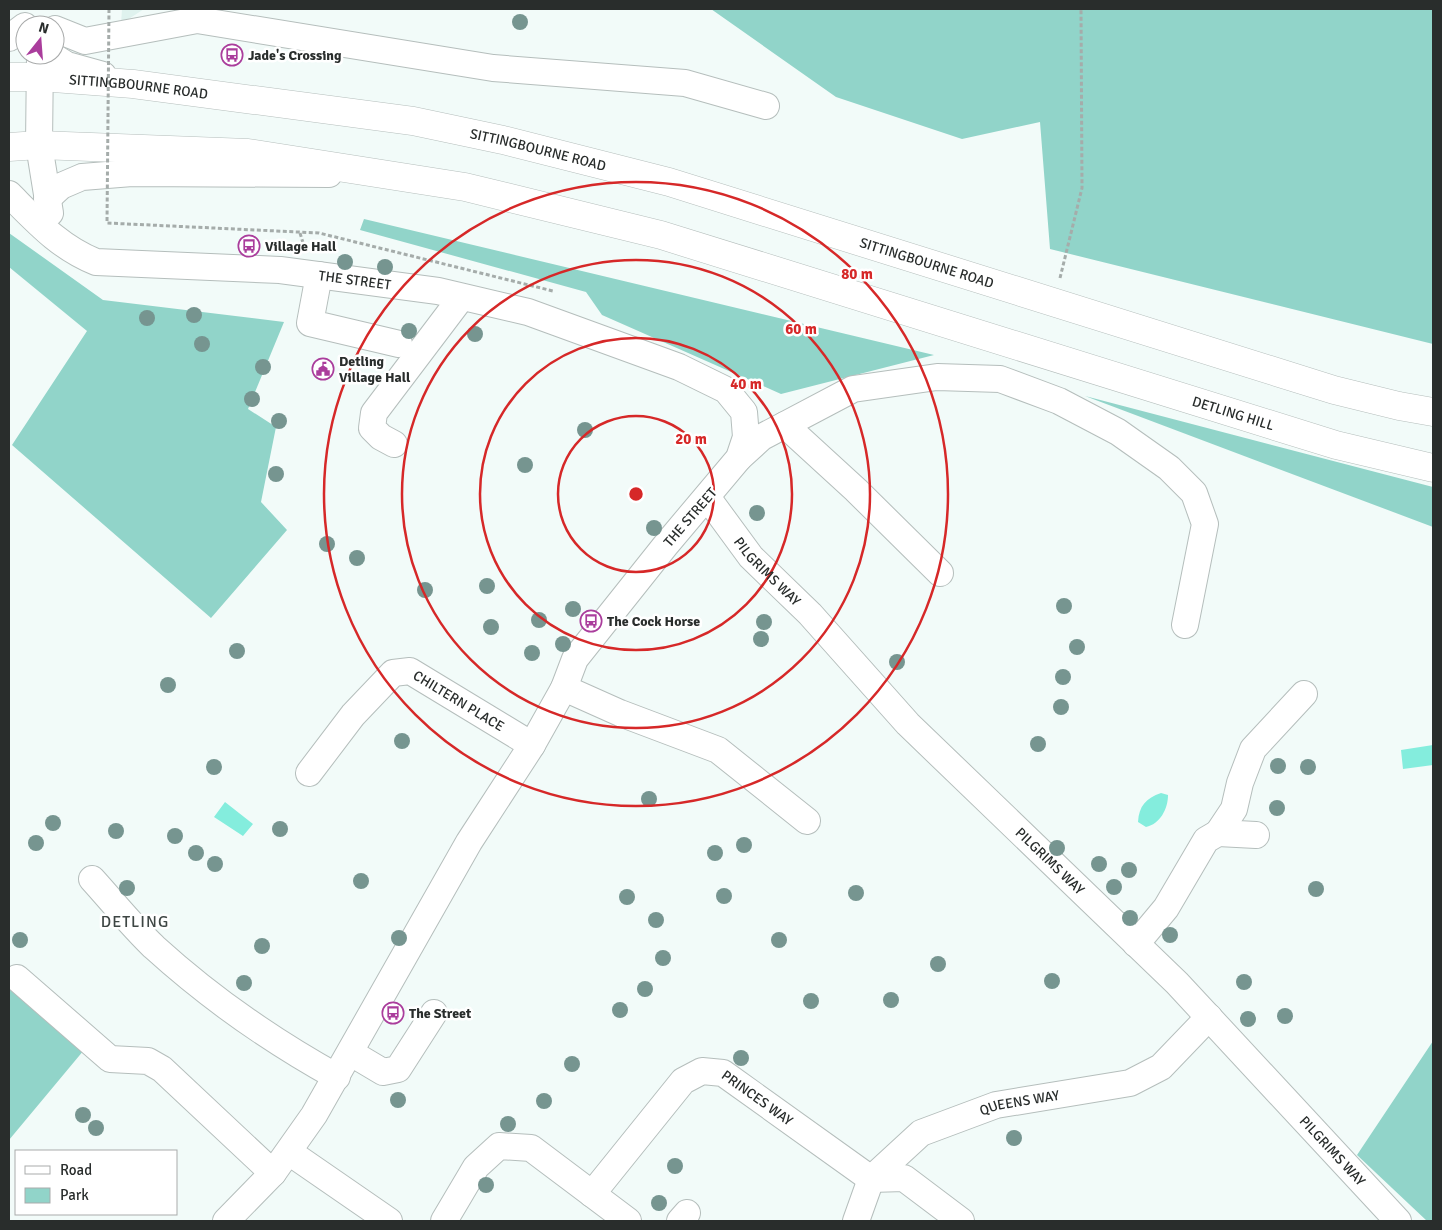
<svg xmlns="http://www.w3.org/2000/svg" width="1442" height="1230" font-family="Signika,sans-serif">
<style>
.built{fill:#dff2ee}
.green{fill:#91d4c9}
.water{fill:#84eddd}
.lines{fill:none;stroke-linecap:round;stroke-linejoin:round}
.minor-casing{stroke:#b5bebc;stroke-width:28}
.highway-casing{stroke:#b5bebc;stroke-width:29}
.path{stroke:#a5acaa;stroke-width:3;stroke-dasharray:4 2.5;stroke-linecap:butt}
.minor{stroke:#fff;stroke-width:26}
.highway{stroke:#fff;stroke-width:28}
.path-bridge{stroke:#a5acaa;stroke-width:3;stroke-dasharray:4 2.5;stroke-linecap:butt}
.tree{fill:#769590}
.ring{fill:none;stroke:#d62828;stroke-width:2.5}
.labels{text-anchor:middle;stroke-width:5;stroke-linejoin:round;paint-order:stroke}
.poi-label{font-size:14px;font-weight:bold;fill:#292d2c;stroke:#fff;text-anchor:start}
.street-label{font-size:14px;fill:#292d2c;stroke:#fff}
.quarter-label{font-size:16px;letter-spacing:1px;fill:#3e4644;stroke:#fff}
.centre{fill:#d62828;stroke:#fff;stroke-width:2.5}
.ring-label{font-size:15px;text-anchor:middle;font-weight:bold;fill:#d62828;stroke:#fff;stroke-width:5;stroke-linejoin:round;paint-order:stroke}
</style>
<rect width="100%" height="100%" fill="#f2fbf9"/>
<path class="built" d="M122,9H144L121,24Z"/>
<path class="green" d="M711,9H1433V344L1050,249L1040,122L962,139L836,97Z
M364,219L934,355L781,394L602,315L586,292L360,230Z
M9,233L103,300L284,322L248,409L276,427L261,502L287,530L211,618L12,445L87,331L9,267Z
M1085,396L1433,487V527Z
M9,984L84,1050L9,1140Z
M1433,1041V1221H1427L1357,1155Z"/>
<path class="water" d="M1433,745V765L1403,769L1401,750Z
M1161,793L1168,795C1168,809 1160,824 1146,827L1138,822C1139,806 1146,798 1161,793Z
M225,802L253,824L243,836L214,817Z"/>
<g class="lines">
<g class="minor-casing">
<g id="minor">
<path d="M55,29L85,41L197,20L493,68L685,83L766,106"/>
<path d="M9,38L25,26"/>
<path d="M40,55L39,145L50,213"/>
<path d="M51,55L67,65L103,75"/>
<path id="s1" d="M9,194C37,222 59,247 96,262L280,270L438,291L528,312L679,367L726,390L744,412L746,437L739,458L665,546L575,659L564,688L532,745L469,842L314,1115L273,1173L226,1221"/>
<path d="M47,199L61,186L82,177L132,173L329,174"/>
<path d="M319,275L310,323L399,344"/>
<path d="M785,425L856,490L940,573"/>
<path d="M394,444L381,437L372,428L374,413L461,298"/>
<path d="M739,458L762,437L853,389L937,377L1000,379L1059,401L1118,432L1169,468L1194,493L1205,524L1185,625"/>
<path id="s2" d="M707,497L751,557L810,614L908,724L1177,983L1398,1221"/>
<path d="M564,688L620,713L718,750L807,821"/>
<path id="s3" d="M309,773L353,715L393,673L410,671L532,745"/>
<path d="M1218,833L1234,809L1240,783L1253,749L1304,694"/>
<path d="M92,879C112,901 132,926 154,947C209,997 272,1041 337,1077"/>
<path d="M1136,944L1166,908L1206,840L1218,833L1256,835"/>
<path d="M17,978L110,1059L148,1061L162,1069L273,1173"/>
<path d="M351,1053L383,1072L398,1069L434,1013"/>
<path d="M289,1152L389,1221"/>
<path id="s4" d="M592,1194L683,1081L702,1071L723,1073L871,1179L904,1178L961,1221"/>
<path d="M444,1221L476,1167L499,1146L531,1148L628,1221"/>
<path d="M680,1221L687,1213"/>
<path id="s5" d="M856,1221L871,1179L921,1133L996,1105L1130,1083L1161,1067L1209,1017"/>
</g>
</g>
<g class="highway-casing">
<g id="highway">
<path id="s6" d="M9,77H40L133,84L413,121L503,140L669,182L1334,390L1399,406L1433,412"/>
<path id="s7" d="M9,147L39,145L248,153L465,187L661,235L1336,445L1433,468"/>
</g>
</g>
<path class="path" d="M300,233L304,246
M312,246H325V250
M1060,278L1082,188L1081,9"/>
<use href="#minor" class="minor"/>
<use href="#highway" class="highway"/>
<path class="path-bridge" d="M109,9L107,223L319,233L553,291"/>
</g>
<g class="tree">
<circle cx="520" cy="22" r="8"/>
<circle cx="345" cy="262" r="8"/>
<circle cx="385" cy="267" r="8"/>
<circle cx="194" cy="315" r="8"/>
<circle cx="147" cy="318" r="8"/>
<circle cx="409" cy="331" r="8"/>
<circle cx="475" cy="334" r="8"/>
<circle cx="202" cy="344" r="8"/>
<circle cx="263" cy="367" r="8"/>
<circle cx="252" cy="399" r="8"/>
<circle cx="279" cy="421" r="8"/>
<circle cx="585" cy="430" r="8"/>
<circle cx="525" cy="465" r="8"/>
<circle cx="276" cy="474" r="8"/>
<circle cx="757" cy="513" r="8"/>
<circle cx="654" cy="528" r="8"/>
<circle cx="327" cy="544" r="8"/>
<circle cx="357" cy="558" r="8"/>
<circle cx="487" cy="586" r="8"/>
<circle cx="425" cy="590" r="8"/>
<circle cx="1064" cy="606" r="8"/>
<circle cx="573" cy="609" r="8"/>
<circle cx="539" cy="620" r="8"/>
<circle cx="764" cy="622" r="8"/>
<circle cx="491" cy="627" r="8"/>
<circle cx="761" cy="639" r="8"/>
<circle cx="563" cy="644" r="8"/>
<circle cx="1077" cy="647" r="8"/>
<circle cx="237" cy="651" r="8"/>
<circle cx="532" cy="653" r="8"/>
<circle cx="897" cy="662" r="8"/>
<circle cx="1063" cy="677" r="8"/>
<circle cx="168" cy="685" r="8"/>
<circle cx="1061" cy="707" r="8"/>
<circle cx="402" cy="741" r="8"/>
<circle cx="1038" cy="744" r="8"/>
<circle cx="1278" cy="766" r="8"/>
<circle cx="214" cy="767" r="8"/>
<circle cx="1308" cy="767" r="8"/>
<circle cx="649" cy="799" r="8"/>
<circle cx="1277" cy="808" r="8"/>
<circle cx="53" cy="823" r="8"/>
<circle cx="280" cy="829" r="8"/>
<circle cx="116" cy="831" r="8"/>
<circle cx="175" cy="836" r="8"/>
<circle cx="36" cy="843" r="8"/>
<circle cx="744" cy="845" r="8"/>
<circle cx="1057" cy="848" r="8"/>
<circle cx="196" cy="853" r="8"/>
<circle cx="715" cy="853" r="8"/>
<circle cx="215" cy="864" r="8"/>
<circle cx="1099" cy="864" r="8"/>
<circle cx="1129" cy="870" r="8"/>
<circle cx="361" cy="881" r="8"/>
<circle cx="1114" cy="887" r="8"/>
<circle cx="127" cy="888" r="8"/>
<circle cx="1316" cy="889" r="8"/>
<circle cx="856" cy="893" r="8"/>
<circle cx="724" cy="896" r="8"/>
<circle cx="627" cy="897" r="8"/>
<circle cx="1130" cy="918" r="8"/>
<circle cx="656" cy="920" r="8"/>
<circle cx="1170" cy="935" r="8"/>
<circle cx="399" cy="938" r="8"/>
<circle cx="20" cy="940" r="8"/>
<circle cx="779" cy="940" r="8"/>
<circle cx="262" cy="946" r="8"/>
<circle cx="663" cy="958" r="8"/>
<circle cx="938" cy="964" r="8"/>
<circle cx="1052" cy="981" r="8"/>
<circle cx="1244" cy="982" r="8"/>
<circle cx="244" cy="983" r="8"/>
<circle cx="645" cy="989" r="8"/>
<circle cx="891" cy="1000" r="8"/>
<circle cx="811" cy="1001" r="8"/>
<circle cx="620" cy="1010" r="8"/>
<circle cx="1285" cy="1016" r="8"/>
<circle cx="1248" cy="1019" r="8"/>
<circle cx="741" cy="1058" r="8"/>
<circle cx="572" cy="1064" r="8"/>
<circle cx="398" cy="1100" r="8"/>
<circle cx="544" cy="1101" r="8"/>
<circle cx="83" cy="1115" r="8"/>
<circle cx="508" cy="1124" r="8"/>
<circle cx="96" cy="1128" r="8"/>
<circle cx="1014" cy="1138" r="8"/>
<circle cx="675" cy="1166" r="8"/>
<circle cx="486" cy="1185" r="8"/>
<circle cx="659" cy="1203" r="8"/>
</g>
<g class="ring">
<circle cx="636" cy="494" r="78"/>
<circle cx="636" cy="494" r="156"/>
<circle cx="636" cy="494" r="234"/>
<circle cx="636" cy="494" r="312"/>
</g>
<defs>
<g id="bus-ring" transform="scale(1.125)"><circle r="9.5" fill="#fff" stroke="#aa3d9c" stroke-width="1.5"/><path d="M-5-6H5V4H4V6H2V4H-2V6H-4V4H-5ZM-3.5-4V0h7V-4ZM-3.5 1.2v1.5H-2V1.2ZM2 1.2v1.5H3.5V1.2Z" fill="#aa3d9c"/></g>
<g id="civic-ring" transform="scale(1.125)"><circle r="9.5" fill="#fff" stroke="#aa3d9c" stroke-width="1.5"/><path d="M-.6-6.5H3V-4.5H.6V-3L4-1V1h2V6H-6V1h2V-1L-.6-3ZM-1.2 2.5V6h2.4V2.5Z" fill="#aa3d9c"/></g>
</defs>
<g fill-rule="evenodd">
<use href="#bus-ring" x="232" y="55"/>
<use href="#bus-ring" x="249" y="246"/>
<use href="#civic-ring" x="323" y="369"/>
<use href="#bus-ring" x="591" y="621"/>
<use href="#bus-ring" x="393" y="1013"/>
</g>
<g class="labels">
<g class="poi-label">
<text x="248" y="60">Jade's Crossing</text>
<text x="265" y="251">Village Hall</text>
<text x="339" y="366">Detling<tspan x="339" dy="16">Village Hall</tspan></text>
<text x="607" y="626">The Cock Horse</text>
<text x="409" y="1018">The Street</text>
</g>
<g class="street-label">
<text dy="5" stroke="none"><textPath href="#s6" startOffset="130">SITTINGBOURNE ROAD</textPath></text>
<text dy="5" stroke="none"><textPath href="#s6" startOffset="535">SITTINGBOURNE ROAD</textPath></text>
<text dy="5" stroke="none"><textPath href="#s6" startOffset="940">SITTINGBOURNE ROAD</textPath></text>
<text dy="5" stroke="none"><textPath href="#s1" startOffset="371">THE STREET</textPath></text>
<text dy="5" stroke="none"><textPath href="#s7" startOffset="1260">DETLING HILL</textPath></text>
<text transform="translate(690 517) rotate(-49)" y="5">THE STREET</text>
<text dy="5" stroke="none"><textPath href="#s2" startOffset="96">PILGRIMS WAY</textPath></text>
<text dy="5" stroke="none"><textPath href="#s3" startOffset="205">CHILTERN PLACE</textPath></text>
<text dy="5" stroke="none"><textPath href="#s2" startOffset="501">PILGRIMS WAY</textPath></text>
<text dy="5" stroke="none"><textPath href="#s4" startOffset="230">PRINCES WAY</textPath></text>
<text dy="5" stroke="none"><textPath href="#s5" startOffset="216">QUEENS WAY</textPath></text>
<text dy="5" stroke="none"><textPath href="#s2" startOffset="906">PILGRIMS WAY</textPath></text>
</g>
<g class="quarter-label">
<text x="135" y="927">DETLING</text>
</g>
</g>
<circle cx="636" cy="494" r="8" class="centre"/>
<g class="ring-label">
<text x="857" y="279">80 m</text>
<text x="801" y="334">60 m</text>
<text x="746" y="389">40 m</text>
<text x="691" y="444">20 m</text>
</g>
<rect width="1442" height="1230" fill="none" stroke="#292d2c" stroke-width="20"/>
<rect x="15" y="1150" width="162" height="65" fill="#ffffff" stroke="#a9abab"/>
<rect x="25" y="1166" width="25" height="8" fill="#ffffff" stroke="#a9abab"/>
<text x="60" y="1175" font-size="15" fill="#292d2c">Road</text>
<rect x="25" y="1188" width="25" height="15" fill="#91d4c9" stroke="#a9abab"/>
<text x="60" y="1200" font-size="15" fill="#292d2c">Park</text>
<g transform="translate(40 40) rotate(17)"><circle r="24" fill="#ffffff" stroke="#a9abab"/>
<path d="M0-4L9 19L0 12L-9 19Z" fill="#aa3d9c"/>
<text y="-8" font-size="14" font-weight="bold" text-anchor="middle" fill="#292d2c">N</text>
</g>
</svg>
